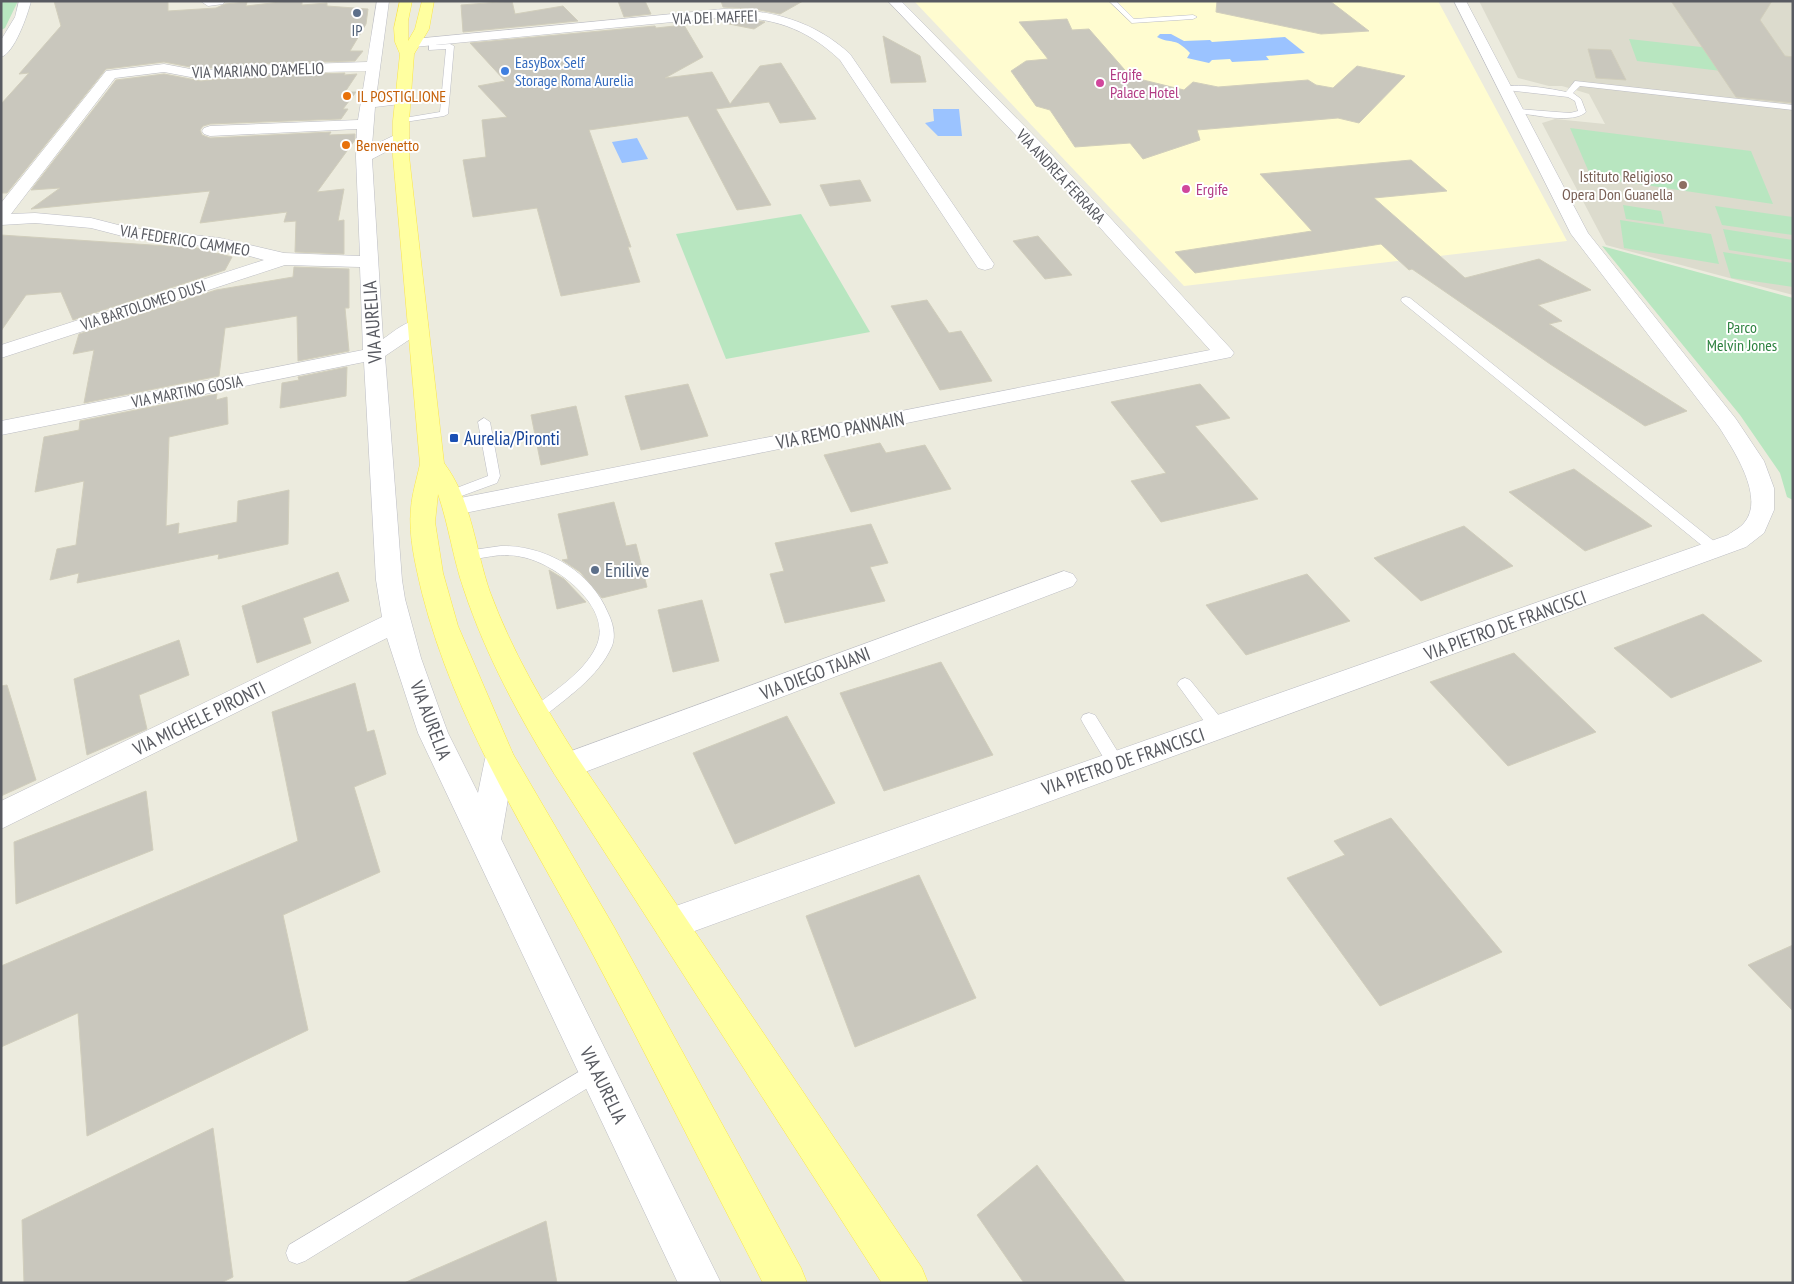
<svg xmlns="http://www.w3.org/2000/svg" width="1794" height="1284" font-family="'PT Sans Narrow',sans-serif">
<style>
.commercial{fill:#fffcd0}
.education{fill:#dcdbcd}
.green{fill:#b8e6c0}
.water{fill:#9bc3ff}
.building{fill:#c9c7bd;stroke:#d1cebc}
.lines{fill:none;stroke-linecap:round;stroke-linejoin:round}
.lane-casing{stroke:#bcbdc4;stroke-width:1}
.street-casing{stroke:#bcbdc4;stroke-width:1}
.secondary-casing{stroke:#bbbec6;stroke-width:1}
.primary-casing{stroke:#fbe649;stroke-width:1}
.lane{fill:#fff;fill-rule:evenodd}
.street{fill:#fff;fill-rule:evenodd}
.secondary{fill:#fff;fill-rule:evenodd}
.primary{fill:#ffffa0;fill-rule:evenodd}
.service-dot{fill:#5c6f8a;stroke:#fff;stroke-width:2}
.shop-dot{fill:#3f7fe0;stroke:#fff;stroke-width:2}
.hotel-dot{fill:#d1479c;stroke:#fff;stroke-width:2}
.food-dot{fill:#e8710a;stroke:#fff;stroke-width:2}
.education-dot{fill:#8d6e63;stroke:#fff;stroke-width:2}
.transit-dot{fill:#1a4fb4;stroke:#fff;stroke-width:2}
.labels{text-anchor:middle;stroke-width:4;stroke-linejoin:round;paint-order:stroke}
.far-street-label{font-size:16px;fill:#585a61;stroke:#fff}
.far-service-label{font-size:16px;fill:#4e5e75;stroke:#fff}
.far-shop-label{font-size:16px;fill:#366cbe;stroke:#fff;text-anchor:start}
.far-hotel-label{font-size:16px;fill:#b23c85;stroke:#fff;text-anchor:start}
.far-food-label{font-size:16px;fill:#c56008;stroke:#fff;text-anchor:start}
.far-education-label{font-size:16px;fill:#785e54;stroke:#fff;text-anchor:end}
.far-park-label{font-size:16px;fill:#2e8240;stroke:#fff}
.street-label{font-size:19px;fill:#585a61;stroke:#fff}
.transit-label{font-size:19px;fill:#164399;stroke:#fff;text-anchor:start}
.service-label{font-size:19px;fill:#4e5e75;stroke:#fff;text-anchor:start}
</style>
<rect width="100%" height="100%" fill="#ecebde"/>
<path class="commercial" d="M914,1H1438L1567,241L1184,286Z"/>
<path class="education" d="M1479,1H1793V295L1606,245L1542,123L1555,119L1605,124L1589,94L1562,86H1549L1518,78Z"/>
<path class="green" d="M3,1H18L5,28L1,30V3Z
M1629,39L1719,49L1730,72L1637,61Z
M1570,128L1751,151L1773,204L1591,177Z
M1623,205L1661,211L1664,224L1626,219Z
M1715,206L1793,217V235L1722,225Z
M801,214L870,332L726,359L676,234Z
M1620,220L1711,234L1719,264L1624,248Z
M1723,229L1793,240V260L1729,250Z
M1602,246L1793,298V500L1787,497L1780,473L1740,415Z
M1723,252L1793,263V287L1731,278Z"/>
<path class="water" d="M1160,34H1171L1184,41L1210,40L1212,42L1285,37L1305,53L1266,56L1269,60L1232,62L1230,59L1212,60L1209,63L1187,58L1190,53C1174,36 1172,45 1157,37Z
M933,109H959L962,136H938L925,123L934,121Z
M637,138L648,159L622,163L612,142Z"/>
<path class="building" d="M54,1H168V11L216,8L225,4L247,2L246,6L289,1H302V5L327,3V6L368,9L366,24L350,51H363L355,61L246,64L201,69L164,62L106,69L7,193H1V104L29,73L19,74L61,26Z
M512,1L515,14L563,6L578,21L463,32L461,5Z
M618,1H645L651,14L624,17Z
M721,1H803L780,14L759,10L723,7Z
M1217,1H1330L1369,31L1321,34L1216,12Z
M1671,1H1772L1760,20L1785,56L1793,57V103L1736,97Z
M727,19H741L765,22L754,29L729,24Z
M1067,19L1072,30L1089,29L1131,77L1184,90L1193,82L1218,87L1308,80L1316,85L1333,88L1357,66L1405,76L1359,123L1338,118L1197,130L1200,140L1143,159L1130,143L1075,147L1050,110L1036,106L1011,71L1026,61L1048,59L1019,22Z
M684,25L703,57L665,78L712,72L730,104L760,66L781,63L816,119L780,123L769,102L716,109L771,205L737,210L688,116L589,130L631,247H628L640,282L561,296L537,208L473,217L463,160L486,157L482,120L507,117L478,86L505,81L470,43L655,26L656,28Z
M883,36L920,56L926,82L891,83Z
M1588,49L1611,50L1626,80L1596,78Z
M345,73L344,75L357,74L345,92H356L343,109H348L341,119L210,124L203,126L200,130L202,135L210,138L331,132L329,135L355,134V140L317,192L344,189L338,221L344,220V254L295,252L296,221L284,222L287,212L200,223L210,191L31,209L60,188L31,190L116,80L164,74L201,81L246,76Z
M1411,160L1447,191L1374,198L1465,278L1539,259L1591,290L1538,305L1562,321L1549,324L1687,411L1645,426L1550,364L1412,269L1409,270L1381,244L1195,273L1175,252L1312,231L1260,174Z
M860,180L871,201L830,206L820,185Z
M1,235L197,248L232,257L225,270L73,320L61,292L26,295L1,331Z
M1038,236L1072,275L1045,279L1013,241Z
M294,267L349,269V308H345L349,351L298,361L297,316L225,328L219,376L84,403L94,350L73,354L79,334L216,290L293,277Z
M927,300L949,333L961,331L992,381L940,390L891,306Z
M347,367L346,396L280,408L282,383L299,380L298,377Z
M688,384L708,436L641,450L625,396Z
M1200,384L1230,418L1195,426L1258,499L1161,522L1131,481L1166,473L1111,402Z
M217,394L216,400L227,397L228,424L169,437L166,526L179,523L178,534L237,522L238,501L289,490L288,544L218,559L219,554L77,583L79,573L50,580L57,549L76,545L84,481L35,492L44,437L79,430L80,421Z
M576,406L588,455L541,465L531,415Z
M880,443L886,453L925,445L951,489L851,512L824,455Z
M1574,469L1652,526L1585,551L1509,492Z
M614,502L626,546L636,544L647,587L602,598L580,572L562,560L568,559L558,514Z
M871,524L888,563L870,567L885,601L785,623L770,574L784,571L775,543Z
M1464,526L1513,566L1421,601L1374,558Z
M549,570L564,579L586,602L557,609Z
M338,572L349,601L303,618L311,643L257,663L242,606Z
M1307,574L1350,621L1246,655L1206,605Z
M702,600L719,661L673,672L658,610Z
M1703,614L1762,661L1671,698L1614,648Z
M179,640L189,675L139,695L147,729L87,755L74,679Z
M1514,653L1596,732L1508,766L1430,682Z
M941,662L993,755L884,791L840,693Z
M355,683L367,732L374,730L386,774L354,787L380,872L283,915L308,1030L87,1136L78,1013L1,1047V966L298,841L272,712Z
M7,685L36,780L1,796V686Z
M787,716L835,803L735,844L693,753Z
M146,791L153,850L16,904L14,842Z
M1391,818L1502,952L1380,1006L1287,878L1345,855L1334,841Z
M919,875L976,998L855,1047L806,916Z
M1793,945V1011L1748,965Z
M213,1128L233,1277L221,1283H24L22,1220Z
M1037,1165L1126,1283H1024L977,1215Z
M546,1221L557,1283H404Z"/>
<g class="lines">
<g class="lane-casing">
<path id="lane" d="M1109,1H1116L1134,19L1193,15L1197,17L1193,19L1132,23Z
M429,40H435L436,45L450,44L454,46L448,114L444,116L398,123V119L440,112L446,49L429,50Z
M1575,81L1793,105V110L1580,86L1573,93L1581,99L1586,112C1573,124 1536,115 1518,113L1514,111L1518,109L1570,113L1578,111L1575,101L1568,97L1506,90L1502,88C1511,82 1554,89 1566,92Z
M1406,297L1410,298L1720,546L1722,549L1720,552H1710L1402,302L1401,300L1402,298Z
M484,418L490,422L500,476L497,483L456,498H446L444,495L446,492L488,476L478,422Z
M501,546C545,545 591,571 608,613C613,623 616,635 612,646C598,678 566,698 541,719L535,721L529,719L527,715L529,711C552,692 583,674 596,647C615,608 555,563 522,557C510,554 499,555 487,557C479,558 469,562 461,559L459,556L461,553L466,551Z
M1185,678L1190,680L1224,722L1226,727L1224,732L1218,733L1212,732L1180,688L1177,684L1180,680Z
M1089,713L1095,715L1121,757L1123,762L1121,767L1115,769L1109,767L1083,723L1081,719L1083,715Z
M597,1061L604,1064L607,1071L604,1078L305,1261L297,1264L289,1261L286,1253L289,1245Z"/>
</g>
<g class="street-casing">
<path id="street" d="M225,1L223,4L208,6L202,2Z
M377,1H389L376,98L409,97L411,100L409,103L375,107L372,146L395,135H407L409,138L407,141L372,159L383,339C396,330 410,317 425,321L428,325L425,329L385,356L402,580L405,599L421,658L441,714L448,733L478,793L485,759L489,750L500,747L511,750L515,759L501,839L721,1283H678L418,733L387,638L1,829V801L382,617L376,580L364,362L1,435V421L363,350L360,267L285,265L1,358V345L264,260L220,248L130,238L91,228L35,223L1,225V203L106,71L164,64L201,71L246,66L367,62ZM366,71L358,120L210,126L204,128L202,131L204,134L210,136L357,129L356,157L360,256L284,253L220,238L130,228L91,218L35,213L11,214L115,78L164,72L201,79L246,74Z
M888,1H901L1044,146L1231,349L1234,353L1231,357L455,515L446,513L443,507L446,501L455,499L1210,350L1032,152Z
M1454,1H1466L1588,233L1736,419L1764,461L1774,488V510L1764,533L1746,547L670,940L658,935L653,924L658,913L670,908L1728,535C1733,531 1740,528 1744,523C1766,498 1733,449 1719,427L1571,234Z
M724,9C772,10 814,21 850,54L994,264L992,268L985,270L978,268L840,60C805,27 771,17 724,17L414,47L407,43L414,39Z
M1064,571L1073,574L1077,580L1073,586L577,775L566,778L555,775L551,766L555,757Z"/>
</g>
<g class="secondary-casing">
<path id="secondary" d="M19,1H31C28,14 14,54 1,57V40L15,17Z"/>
</g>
<g class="primary-casing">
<path id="primary" d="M400,1H412L408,21V41L415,29L422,1H434L429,29L414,54L409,121V156L444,463C472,500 475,549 490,592C512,651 543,704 577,757L922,1268L928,1283H882L555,775C519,716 486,656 464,590C453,559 449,526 438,494L435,522L443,573L458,626L513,754L614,927L801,1268L807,1283H763C705,1172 649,1059 590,949C528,834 455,722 422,593C416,567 408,536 411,508C412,494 417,478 420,464L393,156V121L400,54L395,42L394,28Z"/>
</g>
<use href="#lane" class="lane"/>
<use href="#street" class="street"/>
<use href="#secondary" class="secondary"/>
<use href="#primary" class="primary"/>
</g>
<g class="service-dot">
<circle cx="357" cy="13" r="5"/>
<circle cx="595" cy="570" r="5"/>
</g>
<circle class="shop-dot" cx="505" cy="71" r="5"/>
<g class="hotel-dot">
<circle cx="1100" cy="83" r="5"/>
<circle cx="1186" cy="189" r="5"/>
</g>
<g class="food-dot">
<circle cx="347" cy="96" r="5"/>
<circle cx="346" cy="145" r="5"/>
</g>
<circle class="education-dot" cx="1683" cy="185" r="5"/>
<rect class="transit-dot" x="449" y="433" width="10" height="10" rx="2.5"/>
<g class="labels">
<g class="far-street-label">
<text transform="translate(715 17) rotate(-2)" y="6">VIA DEI MAFFEI</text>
<text transform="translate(258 70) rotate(-2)" y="6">VIA MARIANO D'AMELIO</text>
<text transform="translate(1061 176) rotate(47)" y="6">VIA ANDREA FERRARA</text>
<text transform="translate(185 240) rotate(9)" y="6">VIA FEDERICO CAMMEO</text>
<text transform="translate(143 305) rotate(-18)" y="6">VIA BARTOLOMEO DUSI</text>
<text transform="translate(187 391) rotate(-11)" y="6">VIA MARTINO GOSIA</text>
</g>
<g class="far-service-label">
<text x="357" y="36">IP</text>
</g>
<g class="far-shop-label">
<text x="515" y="68">EasyBox Self<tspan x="515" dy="18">Storage Roma Aurelia</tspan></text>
</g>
<g class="far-hotel-label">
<text x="1110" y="80">Ergife<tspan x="1110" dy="18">Palace Hotel</tspan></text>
<text x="1196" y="195">Ergife</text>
</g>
<g class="far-food-label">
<text x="357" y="102">IL POSTIGLIONE</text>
<text x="356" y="151">Benvenetto</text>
</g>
<g class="far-education-label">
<text x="1673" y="182">Istituto Religioso<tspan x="1673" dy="18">Opera Don Guanella</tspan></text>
</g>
<g class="far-park-label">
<text x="1742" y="333">Parco<tspan x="1742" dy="18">Melvin Jones</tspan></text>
</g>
<g class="street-label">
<text transform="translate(372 322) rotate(-94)" y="7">VIA AURELIA</text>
<text transform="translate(840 430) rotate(-11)" y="7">VIA REMO PANNAIN</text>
<text transform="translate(1505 625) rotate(-20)" y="7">VIA PIETRO DE FRANCISCI</text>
<text transform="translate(815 673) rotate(-21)" y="7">VIA DIEGO TAJANI</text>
<text transform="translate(199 718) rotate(-26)" y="7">VIA MICHELE PIRONTI</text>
<text transform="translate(431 720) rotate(69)" y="7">VIA AURELIA</text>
<text transform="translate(1123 761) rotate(-19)" y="7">VIA PIETRO DE FRANCISCI</text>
<text transform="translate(604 1085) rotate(64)" y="7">VIA AURELIA</text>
</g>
<g class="transit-label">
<text x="464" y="445">Aurelia/Pironti</text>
</g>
<g class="service-label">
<text x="605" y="577">Enilive</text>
</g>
</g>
<rect width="1794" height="1284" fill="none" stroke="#585a61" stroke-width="5"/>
</svg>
